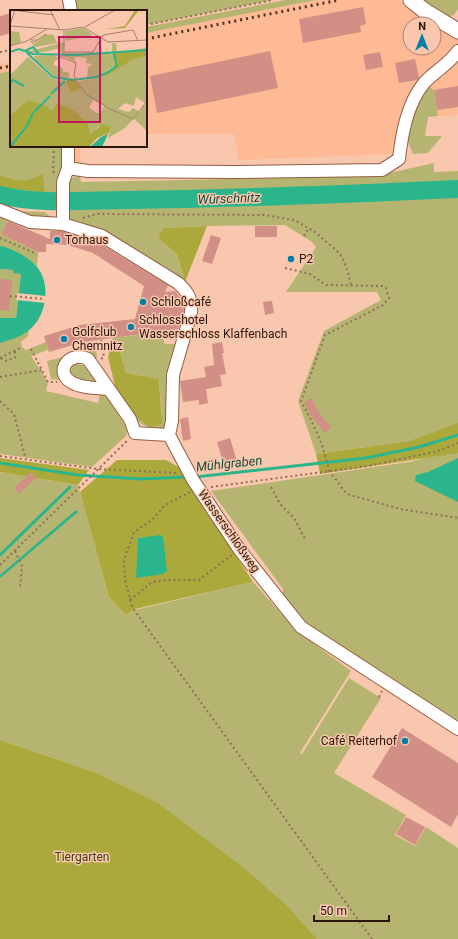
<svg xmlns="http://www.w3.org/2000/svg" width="458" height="939" font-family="Roboto,sans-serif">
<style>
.built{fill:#feb995}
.green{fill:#b5b571}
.forest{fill:#aca93c}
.water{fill:#2bb58c}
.pier{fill:#f9c7ae}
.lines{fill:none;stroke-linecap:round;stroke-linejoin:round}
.stream{stroke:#2bb58c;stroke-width:3}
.river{stroke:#2bb58c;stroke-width:18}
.building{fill:#d28f85}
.minor-casing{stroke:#945c3f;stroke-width:14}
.major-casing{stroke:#945c3f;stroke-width:17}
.path{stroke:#916e5b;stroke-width:2;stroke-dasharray:2 3;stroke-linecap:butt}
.minor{stroke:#fff;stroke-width:12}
.major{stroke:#fff;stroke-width:15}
.rail{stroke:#4d3224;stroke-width:3;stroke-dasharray:2 4;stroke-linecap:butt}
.poi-dot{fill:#037fa5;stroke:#f9c7ae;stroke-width:1.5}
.labels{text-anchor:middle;stroke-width:3;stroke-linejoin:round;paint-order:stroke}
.poi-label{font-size:12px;fill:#2c160a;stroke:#f9c7ae;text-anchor:start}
.street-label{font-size:12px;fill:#2c160a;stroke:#f9c7ae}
.park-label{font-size:12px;fill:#434215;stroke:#f9c7ae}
.water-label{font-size:13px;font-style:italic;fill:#194e3c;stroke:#f9c7ae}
.inset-river{fill:none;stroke:#2bb58c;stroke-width:2}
.inset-road{fill:none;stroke:#a7806c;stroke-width:1}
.view{fill:#c2185b;fill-opacity:0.15;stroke:#c2185b;stroke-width:2}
.inset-edge{fill:none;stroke:#2c160a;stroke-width:2}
</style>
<rect width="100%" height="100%" fill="#f9c7ae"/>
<path class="built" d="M316,0H400L433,24H410V48H434V25L458,39V115L438,116L434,90L399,129L394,154L239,160L234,134H146V33Z
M11,62V71L0,73V64Z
M71,146H81L80,165L74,162L70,157Z"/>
<path class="green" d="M75,0H273L146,25V11H77Z
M285,0H316L146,33V27Z
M421,0H458V9L454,15L446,17Z
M11,71V146H65L59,194L45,193L43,173C25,183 18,181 0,175V73Z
M428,86L434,90L438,116L428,117L425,136H442L428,153L413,154L407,139L417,104Z
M434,163V172L458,171V424L409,441L316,454L298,401L324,331L381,300L377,292H286L316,247L312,242L285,225L207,226L163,228L158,238L177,254L185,282L178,277L177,274L161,264L156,266L71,221L69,218L67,182L71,178L80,176L81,182L376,176Z
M2,208L19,211L45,212L54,220L59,216L53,221L31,220Z
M0,216L9,219L1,234L38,252L37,266L18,253L0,246Z
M0,269L13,270L21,274L16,318H0Z
M29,330L28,336L21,342L22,347L26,350L46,342L48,350L31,356L48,382L46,391L98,403L101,388L127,428L126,436L92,467L0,454V343L9,340Z
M160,332L165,344H178L167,424L162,430C138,428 131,415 118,398L162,416L159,379L126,373L118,345L113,338Z
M96,344L97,357L94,361L86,346Z
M63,357C56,364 56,370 59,380L51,379L47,361Z
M75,364L83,365L101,384L75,379L70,371Z
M458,450V732L302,627L283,601V589L211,491L409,462Z
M0,472L78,485L109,597L126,615L135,610L253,582L298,632L351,671L300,753L328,770L302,754L349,678L381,698L334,773L406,815L395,835L415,846L426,827L458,848V939H317L94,772L0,740Z"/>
<path class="forest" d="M43,173L45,193L0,187V175C18,181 26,183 43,173Z
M207,226L185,282L177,254L158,238L163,228Z
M113,338L118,345L126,373L159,379L162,424L150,427L134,415L118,398L108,357Z
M458,423V453L320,474L316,454L409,441Z
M0,458L89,470L78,485L0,472Z
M117,460H166L180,468L253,582L135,609L126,615L109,597L80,492Z
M0,740L94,772L158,803L243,867L287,906L317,939H0Z"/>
<path class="water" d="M0,246C12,248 30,258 37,267C50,282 47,310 35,324C27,335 13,339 0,343V318H16L21,274L13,273V270L0,269Z
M458,458V502L415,481L416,475L428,472Z
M76,510L78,512L0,578V575Z
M161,535L163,538L167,571L163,574L136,578L138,538Z"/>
<path class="pier" d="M17,293L46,296L45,303L16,300Z"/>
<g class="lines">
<path class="stream" d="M0,463L78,475L141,479L187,477
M195,477L366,458L419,447L458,435
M0,555L70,487"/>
<path class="river" d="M0,195C36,205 89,200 127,200C238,199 348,194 458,189"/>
</g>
<path class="building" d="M363,7L366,24L360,26L361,32L303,43L299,19Z
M11,13V33L0,36V16Z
M270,51L278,88L157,113L150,76Z
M380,52L383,67L366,70L363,55Z
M415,59L419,78L417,80L399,83L395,63Z
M458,86V107L437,110L434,90Z
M8,221L50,239V231H62L99,243L168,285L165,292L175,291L183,302L184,312L178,329L83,342L49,352L44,336L80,325L135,319L144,286L93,253L68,245L46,244V252H38L1,234Z
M255,226H277V237H255Z
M211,235L221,238L212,264L202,261Z
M0,279L12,280L9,311L0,310Z
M272,301L274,313L265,315L263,302Z
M222,342L224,353H222L226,374L220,375L222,386L206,389L208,403L199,405V400L183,402L180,381L206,377L204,367L214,365L212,344Z
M311,398L320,414L331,427L325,433L313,419L304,402Z
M188,417L191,439L183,441L180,419Z
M230,438L238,465L225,469L217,442Z
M31,472L36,478L19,494L14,488Z
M402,728L458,763V814L451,827L372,777Z
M406,817L425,827L415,845L396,834Z"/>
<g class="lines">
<g class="minor-casing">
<path id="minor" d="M69,0L71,11
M68,168L88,171L236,172L382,170L399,159C402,133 407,104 424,83C434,72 449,64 458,51
M0,210L30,222L63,224L102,236L178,283C188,292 192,299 191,313L173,375L172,421L169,435L193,480L239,549L301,627L458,729
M63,224V182L68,168V146
M108,389C97,388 80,388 71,382C54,372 69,350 88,359L130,419L135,433L169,435"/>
</g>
<g class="major-casing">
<path id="major" d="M411,0L425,11L458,31"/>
</g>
<path class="path" d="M146,25L273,0
M0,52L11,50
M54,146L53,171L55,174
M83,218L96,214L265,215L294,220L315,232L337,251L342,257L348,272L351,286
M304,236L309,228
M0,238L37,254
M285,268L310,274L326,285L382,286L386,288L389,298L383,305L325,335L301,401C313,423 325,447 329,472
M10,296L45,299
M81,345L101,342
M31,349L48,382H57
M0,358L22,347
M1,358L5,361L15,358V351
M101,359L104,357L101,340
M0,377L42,370
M0,401L14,414L26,460
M0,456L98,469L177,473
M332,475C339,481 342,492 350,495L400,509L458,518
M211,487L368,466L438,451L458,443
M271,487L280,504L294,518L305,539
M190,492L165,505L152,520L134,532L124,560L125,580L132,607L372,939
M15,551L22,566L20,589
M0,565L128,440
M130,600L152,582L168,580H199L232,555
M379,697L382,691"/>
<use href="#minor" class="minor"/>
<use href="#major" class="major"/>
<path class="rail" d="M146,39L339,0
M0,68L11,66"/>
</g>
<g class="poi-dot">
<circle cx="57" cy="240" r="4"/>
<circle cx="291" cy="259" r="4"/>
<circle cx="143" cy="302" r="4"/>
<circle cx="131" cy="327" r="4"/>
<circle cx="64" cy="339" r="4"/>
<circle cx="405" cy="741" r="4"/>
</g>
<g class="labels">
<g class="poi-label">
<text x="65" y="244">Torhaus</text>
<text x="299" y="263">P2</text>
<text x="151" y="306">Schloßcafé</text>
<text x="139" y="324">Schlosshotel<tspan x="139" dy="14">Wasserschloss Klaffenbach</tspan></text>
<text x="72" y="336">Golfclub<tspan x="72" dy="14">Chemnitz</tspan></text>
<text x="397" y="745" text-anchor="end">Café Reiterhof</text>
</g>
<g class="street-label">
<text transform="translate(229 531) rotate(55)" y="4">Wasserschloßweg</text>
</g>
<g class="park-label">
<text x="82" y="861">Tiergarten</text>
</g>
<g class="water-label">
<text transform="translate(229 198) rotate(-2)" y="5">Würschnitz</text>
<text transform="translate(229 463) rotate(-6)" y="5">Mühlgraben</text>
</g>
</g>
<g transform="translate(10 10)">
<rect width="137" height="137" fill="#f9c7ae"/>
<path d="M73,18L83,25L56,31L55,21ZM0,21L9,22L11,32L0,36ZM35,24L44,25L46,32H53L25,37L20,31L21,30L24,33H26L36,24L23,29L25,32V29H28L25,32L22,29ZM55,32L53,44L47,39L29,43L16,42ZM102,33H106L107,42L102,43L105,56L86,67L77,68L78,57L83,54L75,53L77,48L64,47L66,52L55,47V43L96,42V37L98,43H102ZM43,45L52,49H48L44,52V55L53,58V62H58L60,65L57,69L44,66L25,49L24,46ZM137,45V121L124,109L128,104L115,118L98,128L101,117L88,116L83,125H80L45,97L42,101L37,96L18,91L0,106V65L18,47L42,68L56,71L60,82L72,79L68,71L89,68L123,48ZM126,87L135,93L130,102L123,98L119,102L108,99L115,93L124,96ZM83,90L94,96L90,103H86L79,97Z" fill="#b5b571" fill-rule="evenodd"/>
<path d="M125,0H129L115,18L96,19L115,16ZM137,38V46L123,49L98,65L78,70L95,63L105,56L102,43ZM59,68L65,69L72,79L60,82L56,71ZM18,90L37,96L42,101L47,93L63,100L78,113L80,125L92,114L101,117L99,123L87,128L79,137H0V106Z" fill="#aca93c"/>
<path d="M98,124L92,137H80L91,127Z" fill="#2bb58c"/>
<path class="inset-river" d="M15,41L23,37L28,43M0,42L9,39L23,44L67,45L137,40M17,43L43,67L62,70L87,67L98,62L107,56L104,43M0,73L3,70L14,76M41,84L55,71M24,102L40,86M0,137L17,116L23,103"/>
<path class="inset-road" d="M1,0L44,5M40,0L50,20M0,15L5,0M0,16L54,20L73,17L98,32L137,30M75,17L105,0M54,20V47M21,29L25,32L36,24M0,36L17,31L37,19M55,42H83L93,25L123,20L128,31M49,46L66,53L64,66L70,76L76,84L100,99L123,109L137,91"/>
<path class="view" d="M49,27H90V112H49Z"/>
<rect width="137" height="137" class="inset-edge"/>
</g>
<g transform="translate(422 36)"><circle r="19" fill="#f9c7ae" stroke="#a7806c"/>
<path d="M0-3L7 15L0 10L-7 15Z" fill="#037fa5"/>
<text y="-6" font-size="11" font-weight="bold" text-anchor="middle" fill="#2c160a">N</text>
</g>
<path d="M314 915v6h75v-6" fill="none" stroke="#2c160a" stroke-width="2"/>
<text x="320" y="915" font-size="12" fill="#2c160a" stroke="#f9c7ae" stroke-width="3" paint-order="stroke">50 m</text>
</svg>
